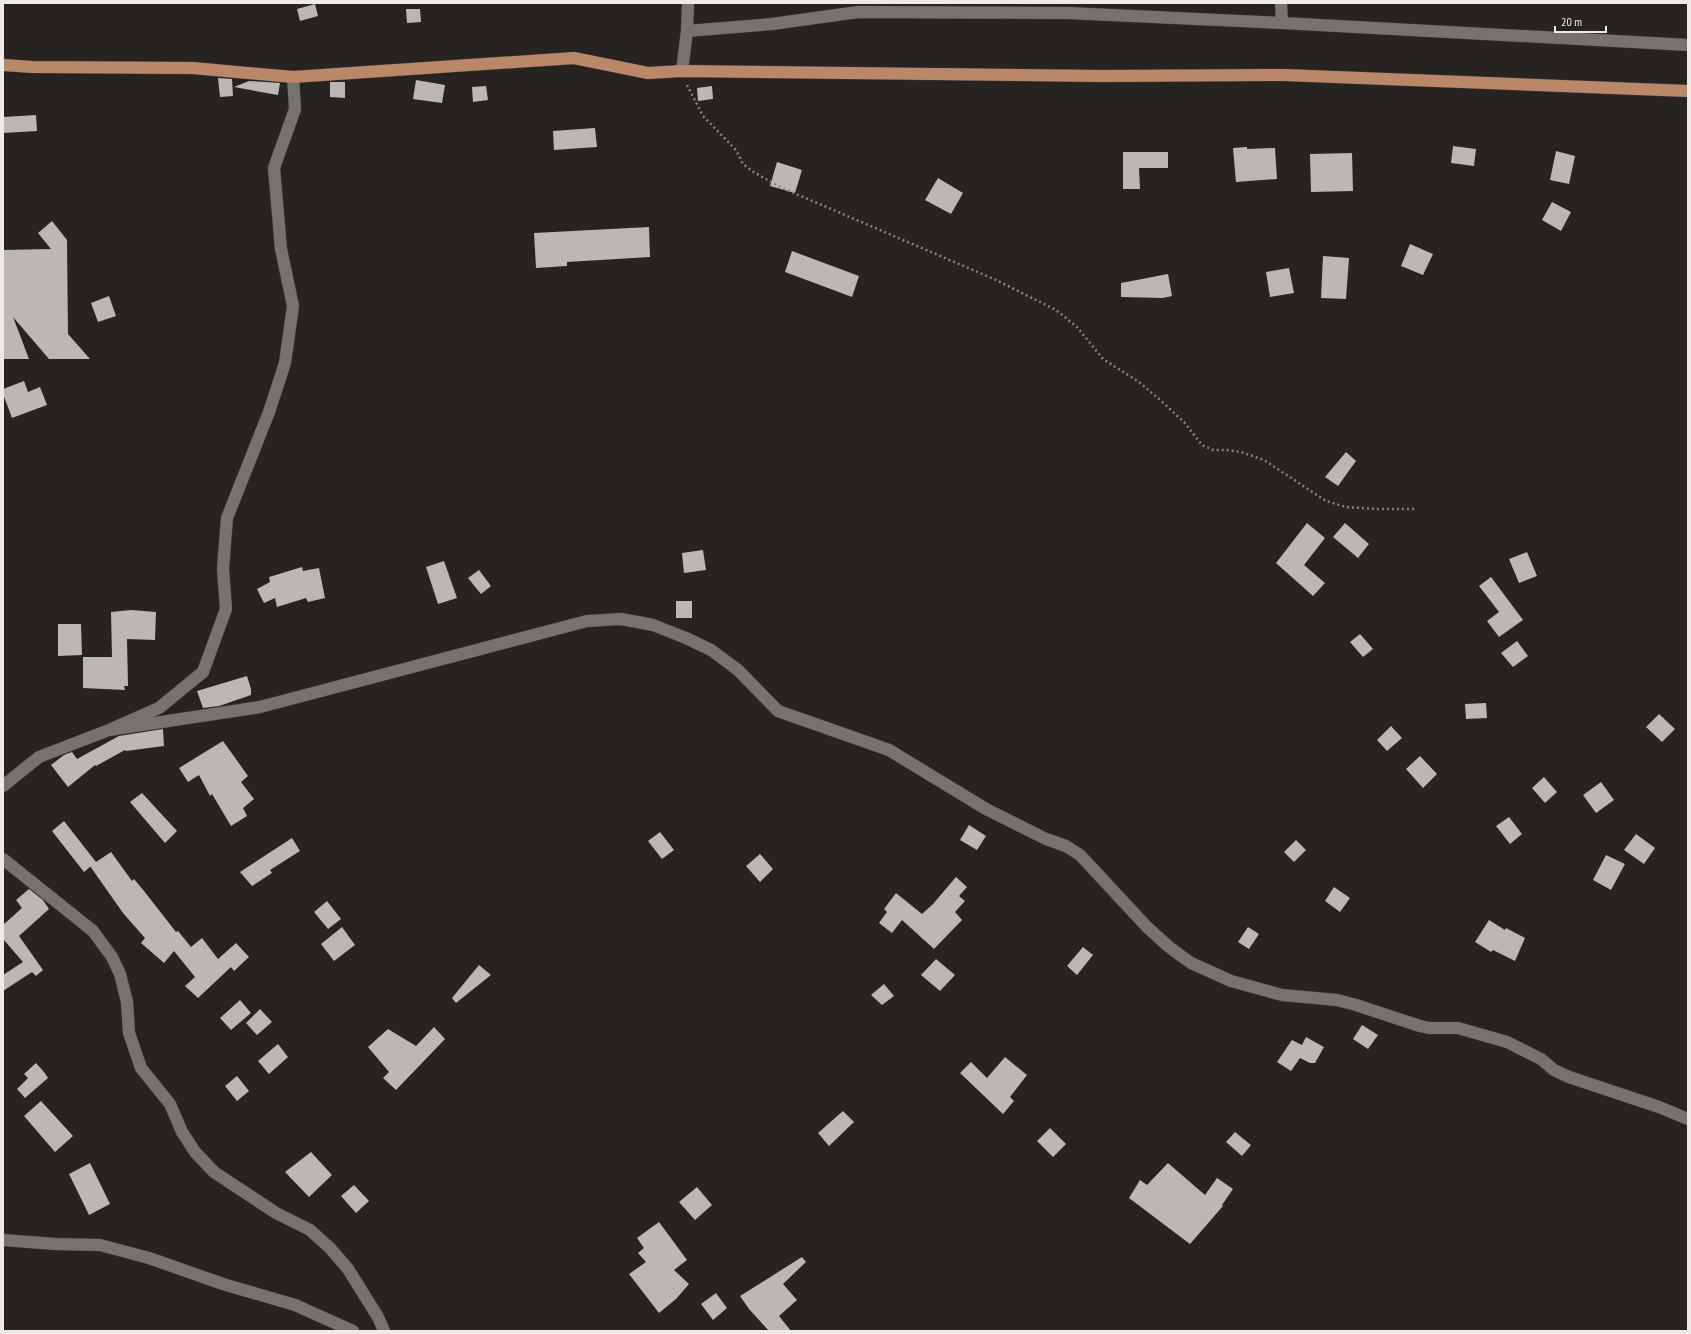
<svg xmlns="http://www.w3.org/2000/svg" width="1691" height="1334" font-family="'PT Sans Narrow',sans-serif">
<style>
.building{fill:#bcb7b4}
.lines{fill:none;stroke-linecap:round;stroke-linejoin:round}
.minor-casing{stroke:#413e3c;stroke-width:13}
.major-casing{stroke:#413e3c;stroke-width:13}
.path{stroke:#868280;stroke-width:2.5;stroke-dasharray:2 3;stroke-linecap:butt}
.minor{stroke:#77726f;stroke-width:12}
.major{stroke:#ba8868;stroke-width:12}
</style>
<rect width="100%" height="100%" fill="#272321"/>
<path class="building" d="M315,4L318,16L300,21L297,9Z
M406,9H420L421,22L407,23Z
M218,78L232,79L233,96L220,97Z
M416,80L445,85L442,103L413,99Z
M249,81L280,83L278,95L234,87Z
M330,82H345V98L330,97Z
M486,86L488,100L473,102L472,87Z
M712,86L713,99L698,101L697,88Z
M36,115L37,131L3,133V117Z
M595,128L597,147L554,150L553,131Z
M1453,146L1476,149L1474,166L1451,163Z
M1247,147V149L1275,148L1277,179L1236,182L1233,148Z
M1556,151L1575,156L1569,184L1550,180Z
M1123,152H1168V168H1139L1140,189H1123Z
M1352,153L1353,191L1311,192L1310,154Z
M777,162L802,170L795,193L770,186Z
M938,178L963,193L951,214L925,200Z
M1552,202L1571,212L1561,231L1542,220Z
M52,221L67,240L68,334L90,359H49L13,317L29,359H3V250L51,249L38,233Z
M649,227L650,257L567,262V266L536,268L534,233Z
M1410,244L1433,254L1423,275L1401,266Z
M792,251L859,276L852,297L785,272Z
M1323,256L1349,258L1346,299L1321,298Z
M1289,268L1294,293L1270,297L1266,272Z
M1168,274L1172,296L1163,298L1121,297V283Z
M109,296L116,316L98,322L91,303Z
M24,381L28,392L40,387L47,405L12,418L3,394V389Z
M1346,452L1356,461L1338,486L1325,477Z
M1307,523L1325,538L1304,565L1325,583L1313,596L1276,563Z
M1345,523L1369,544L1358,558L1333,537Z
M703,550L706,570L684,573L682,553Z
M1527,552L1537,576L1519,583L1509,559Z
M444,561L457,598L438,604L426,567Z
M302,567L303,571L319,568L325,598L308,602L306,598L277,607L275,598L264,603L257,589L270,582L269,577Z
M479,570L491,586L481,594L468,578Z
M1491,577L1523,620L1499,637L1487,621L1499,612L1479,586Z
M676,601H692V618H676Z
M131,610L156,612L155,640L127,639L128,686H124L125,690L83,688V657H112L111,612Z
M58,624H81L82,655L58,656Z
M1360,634L1373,649L1363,657L1350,642Z
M1517,641L1528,656L1513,667L1501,653Z
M247,676L251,689V695L219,706L203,708L197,691Z
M1486,703L1487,718L1466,719L1465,704Z
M1659,714L1675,729L1662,742L1646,727Z
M1391,726L1402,738L1387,751L1377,740Z
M163,729L164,746L126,751L125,750L96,766L95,765L68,787L51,765L64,755L72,752L77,759L119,736Z
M223,741L248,776L241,782L254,799L243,808L247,816L231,826L212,794L210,796L199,775L188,782L179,768Z
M1420,756L1437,774L1423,788L1406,769Z
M1544,777L1557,792L1545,803L1532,788Z
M1601,782L1614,800L1596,813L1583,795Z
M142,793L177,831L165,843L130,802Z
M1509,817L1522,834L1510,844L1496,826Z
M64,821L96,862L84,872L52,831Z
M969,825L986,836L977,850L960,840Z
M660,832L674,850L662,859L648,841Z
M1636,834L1655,848L1644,864L1624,850Z
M292,838L300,851L270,870L272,873L252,886L240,872Z
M1296,840L1306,850L1294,862L1284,852Z
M111,852L132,881L134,879L144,891L176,932L178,931L191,947L202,938L218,959L236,943L249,957L234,971L231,967L198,998L185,986L195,977L174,951L164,963L141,943L145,938L123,913L90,866Z
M760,854L773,869L760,882L746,866Z
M1606,855L1625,864L1611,890L1593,880Z
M956,877L967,887L959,896L965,901L955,912L962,920L934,949L902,920L892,933L879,923L887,912L884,909L896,893L922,914L933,904Z
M1334,887L1350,898L1340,912L1325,901Z
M29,889L43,900L49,909L19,936L43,970L36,976L32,972L3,991V975L23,962L3,939V925L22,908L16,900Z
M327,901L341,919L328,929L314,912Z
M1489,920L1505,930L1506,928L1525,938L1515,961L1493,950L1491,952L1475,942Z
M342,927L355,945L334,961L321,944Z
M1248,927L1259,934L1249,949L1238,942Z
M1083,947L1093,955L1077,975L1067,966Z
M936,959L955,975L940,991L921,975Z
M479,965L491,975L456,1003L452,998Z
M884,984L894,996L882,1005L871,995Z
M240,1000L251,1013L231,1030L220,1018Z
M260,1009L272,1022L257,1035L246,1023Z
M1362,1025L1378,1035L1368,1049L1353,1039Z
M434,1027L445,1039L396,1090L383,1078L389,1072L368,1047L388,1029L416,1046Z
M1306,1037L1324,1047L1315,1063H1310L1300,1058L1291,1071L1277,1062L1292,1040L1302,1045Z
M278,1044L288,1057L269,1074L258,1061Z
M1005,1057L1027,1075L1010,1097L1014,1101L1003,1114L960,1073L971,1062L987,1078Z
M36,1063L44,1072L48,1078L25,1098L17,1089L28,1078L24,1074Z
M237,1076L249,1091L237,1101L225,1086Z
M41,1101L73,1136L55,1152L24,1116Z
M843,1111L854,1122L829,1146L818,1133Z
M1050,1128L1066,1144L1053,1157L1037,1141Z
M1235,1132L1251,1145L1242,1156L1226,1142Z
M311,1152L332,1175L309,1197L285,1172Z
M90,1163L110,1204L89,1215L69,1174Z
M1168,1163L1205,1195L1217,1178L1233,1189L1222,1205L1223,1206L1190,1244L1129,1198L1140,1180L1147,1185Z
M354,1185L369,1201L356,1213L341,1196Z
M697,1187L712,1205L695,1220L679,1202Z
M659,1222L687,1260L674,1270L689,1284L676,1299L659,1313L629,1274L646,1262L638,1253L644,1248L637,1238Z
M802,1257L806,1262L783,1284L797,1300L779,1316L791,1331H769L749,1309L740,1296Z
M716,1293L727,1308L713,1320L701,1304Z"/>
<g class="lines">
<g class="minor-casing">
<path id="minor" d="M1281,3L1282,23
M687,31L772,24L858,12L1068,13L1282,23L1688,45
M682,71L687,31L688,3
M109,730L260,707L587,621L621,619L653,625L686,638L711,650L738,670L778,711L889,750L986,809L1046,839L1066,846L1080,855L1147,927L1169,947L1191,963L1231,981L1282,995L1337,1000L1356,1005L1420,1026L1429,1028H1458L1507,1042L1541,1059L1554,1070L1569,1077L1659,1107L1688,1119
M3,786L39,757L109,730L159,708L203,672L226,609L223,569L227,518L269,412L285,363L293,306L281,249L274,168L295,109L293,77
M3,859L93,931L112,957L120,974L127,1002L129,1033L141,1068L170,1104L182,1132L195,1152L214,1172L276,1213L310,1230L330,1248L348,1269L378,1317L384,1331
M3,1240L55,1244L100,1245L149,1258L223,1284L295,1305L353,1331"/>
</g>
<g class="major-casing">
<path id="major" d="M3,65L32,67L193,68L293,77L574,58L648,73L682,71L1103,76L1284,75L1688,91"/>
</g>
<path class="path" d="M687,85L703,116L736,150L743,164L752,171L780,187L996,280L1056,310L1077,327L1103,359L1139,382L1159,399L1184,422L1202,445L1213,450H1227L1241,452L1264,460L1326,501L1346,507L1376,509H1415"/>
<use href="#minor" class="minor"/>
<use href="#major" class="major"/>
</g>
<rect width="1691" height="1334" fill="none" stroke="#edeae8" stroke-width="8"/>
<path d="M1555 26v6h51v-6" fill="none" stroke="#edeae8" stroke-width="2"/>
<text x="1561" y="26" font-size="12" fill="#edeae8" stroke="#272321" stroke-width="3" paint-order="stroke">20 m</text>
</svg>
